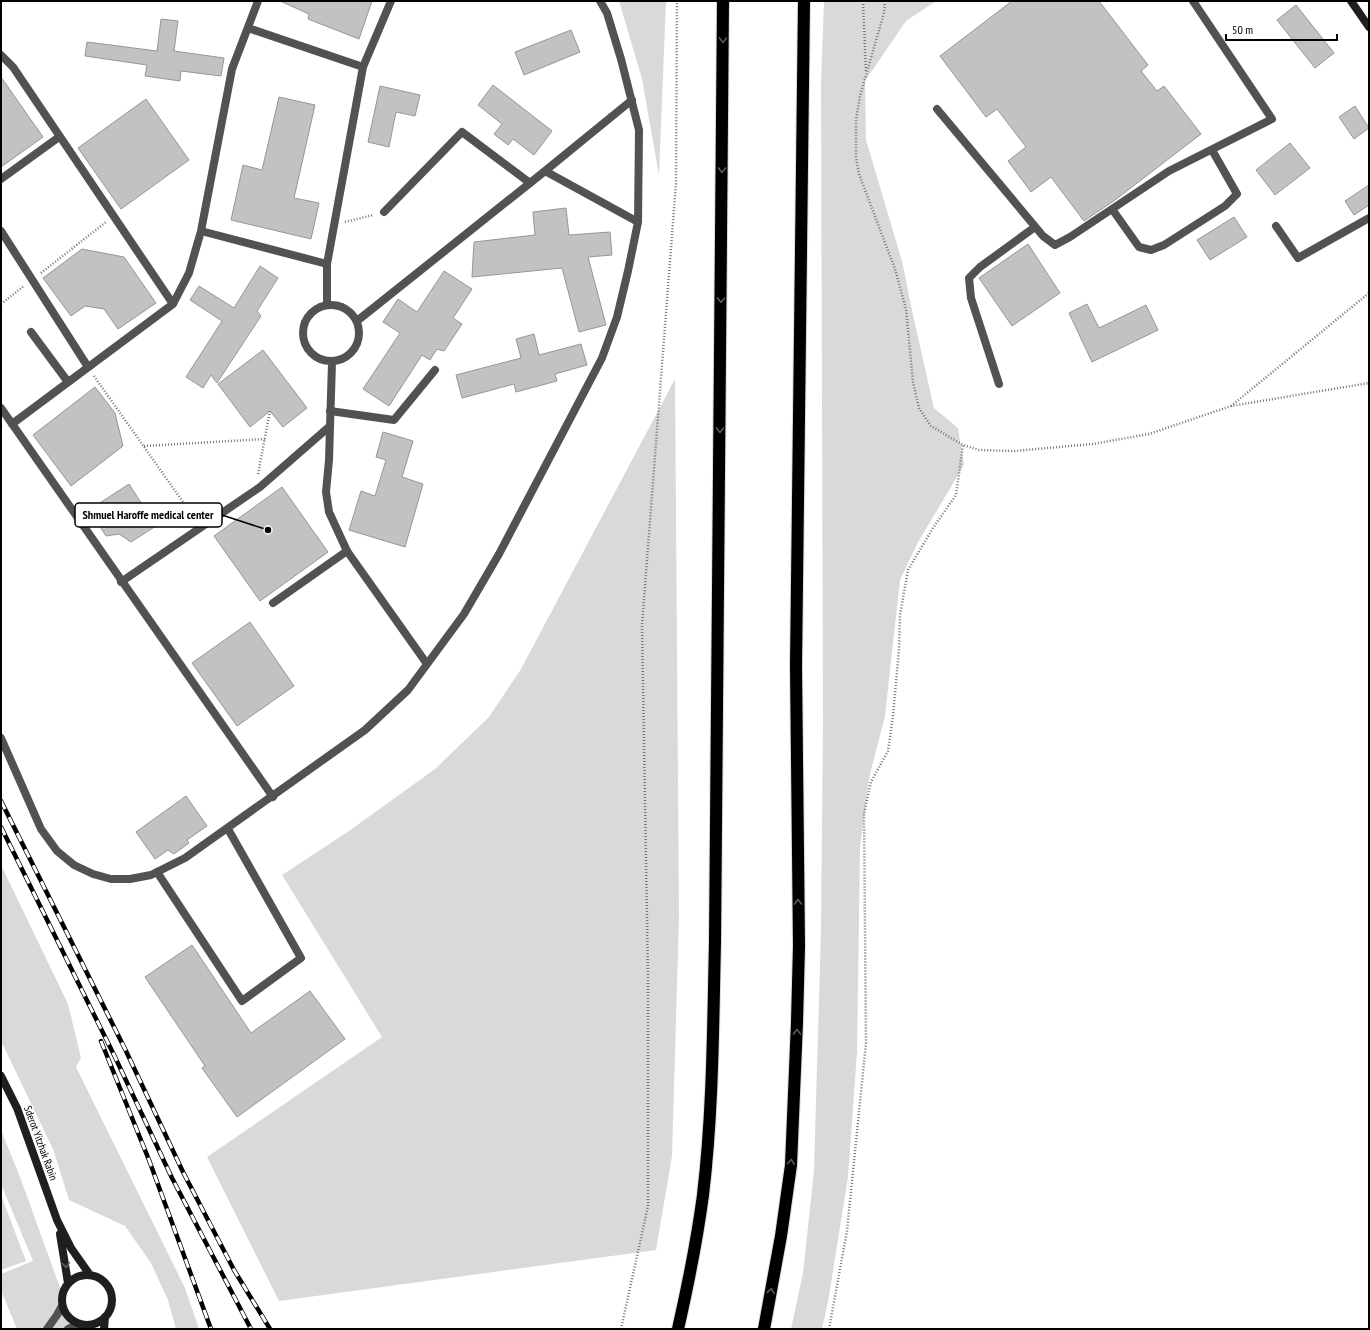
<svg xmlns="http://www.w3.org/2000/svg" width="1370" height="1330" font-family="'PT Sans Narrow',sans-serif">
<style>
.green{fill:#d9d9d9}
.building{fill:#c2c2c2;stroke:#969696}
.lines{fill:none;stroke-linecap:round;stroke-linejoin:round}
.highway-casing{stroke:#dbdbdb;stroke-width:14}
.path{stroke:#747474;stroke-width:2.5;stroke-dasharray:1 2;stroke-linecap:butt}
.lane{stroke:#525252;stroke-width:8}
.street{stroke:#525252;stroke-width:8}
.secondary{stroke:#1f1f1f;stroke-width:8}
.highway{stroke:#000;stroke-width:12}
.rail-casing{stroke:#000;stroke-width:4.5}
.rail{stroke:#fff;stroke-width:3;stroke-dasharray:9;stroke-linecap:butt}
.oneway{stroke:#595959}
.oneway2{stroke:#626262}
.labels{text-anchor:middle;stroke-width:3;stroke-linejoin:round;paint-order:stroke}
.street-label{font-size:11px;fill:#000;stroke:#fff}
.leader{fill:none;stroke:#000;stroke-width:1.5}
.callout-dot{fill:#000;stroke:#fff;stroke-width:1.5}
.callout{fill:#fff;stroke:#000;stroke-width:1.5}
.callout-label{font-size:12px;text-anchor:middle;font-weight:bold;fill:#000}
</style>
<rect width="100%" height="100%" fill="#fff"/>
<path class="green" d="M619,1H666L659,175L642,79Z
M824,1H936L906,21L865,81L866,140L902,261L913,315L934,408L958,428L964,465L917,544L900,580L885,716L870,774L860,847L857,1052L848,1177L828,1302L822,1329H791L803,1273L814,1171L821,930L823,722L821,83Z
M675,379L679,918L672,1156L656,1250L279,1301L207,1157L382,1037L282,875L349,831L435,769L489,717L521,669Z
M1,865L68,1004L81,1058L76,1067L185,1288L199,1329H176L168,1300L151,1263L125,1226L69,1200L53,1149L1,1041Z
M1,1130L20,1177L75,1329H17L2,1293H1V1274L33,1261L1,1184Z
M1,1195L26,1261L1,1270Z"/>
<path class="building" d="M280,1H372L359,39L308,19L309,14Z
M1012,1H1099L1148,65L1141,71L1157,91L1164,86L1201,134L1115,200L1084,221L1051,177L1031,192L1008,161L1026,147L997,109L986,117L940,56Z
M1296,5L1334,53L1315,68L1277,20Z
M161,19L178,21L174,51L224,58L221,76L181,71L180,81L145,76L147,65L85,56L87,42L157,51Z
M571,30L580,52L524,75L515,52Z
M1,77L43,137L1,167Z
M493,85L552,131L534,155L513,139L508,145L494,134L502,124L478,105Z
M380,86L420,95L415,116L396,112L389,147L368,142Z
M279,97L315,105L294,198L319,203L311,239L231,220L243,165L262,170Z
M146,99L189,160L121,209L78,148Z
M1355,106L1369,128L1354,139L1339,117Z
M1290,143L1310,168L1275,195L1256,170Z
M1369,185V205L1354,215L1345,201Z
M566,208L569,235L610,232L612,255L588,257L606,325L579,332L562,268L472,277L474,242L535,235L533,212Z
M1234,217L1247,237L1210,260L1197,240Z
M1028,244L1060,293L1012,326L979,278Z
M82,249L124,257L156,303L118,329L104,309L85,306L71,316L43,278Z
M260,266L278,278L257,311L261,316L217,383L211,375L203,388L186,377L222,321L190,300L199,286L234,308Z
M444,271L472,289L453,318L462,324L444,351L437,349L430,360L422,355L389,406L363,389L400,333L383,322L398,299L417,312Z
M1087,304L1099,328L1146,305L1158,330L1092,362L1069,313Z
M534,334L539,355L581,344L587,365L555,374L557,381L516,392L514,384L462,398L456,375L521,358L516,339Z
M263,350L307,408L283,427L270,411L250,427L218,384Z
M95,387L115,413L123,446L71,486L33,435Z
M383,432L413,441L402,477L423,484L405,547L349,530L361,491L375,496L386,460L376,457Z
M129,484L156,526L131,542L119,534L106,536L89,510Z
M282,487L328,552L260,601L214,536Z
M250,622L294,686L237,726L192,663Z
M186,796L207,826L187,840L189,843L174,854L168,850L155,859L136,832Z
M192,945L251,1033L310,991L345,1039L237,1117L202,1068L205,1066L145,977Z"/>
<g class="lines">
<g class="highway-casing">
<path id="highway" d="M678,1329C688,1285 697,1240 703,1195C713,1111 713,1026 715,942L723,1
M764,1329L781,1236L791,1165L797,1022L799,946L796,666L804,1"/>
</g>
<path class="path" d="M863,1L866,73
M885,1L884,13L860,96L856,120V157L859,174L895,269L906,309L913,382L919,408L931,426L963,445L979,450L1014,451L1093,444L1149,434L1231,406L1369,383
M345,222L373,215
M41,273L106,222
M1,304L24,286
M94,376L195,519
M1231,406L1369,293
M144,446L265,439
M258,474L270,411
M621,1329L648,1206V976L642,625L676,183L677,1
M829,1329L847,1231L866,1043L864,814L871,782L888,751L893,716L899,649L900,615L908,570L933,528L956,495L963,445"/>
<path class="lane" d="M937,109L1043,236L1055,245L1070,237L1169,171L1272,119L1193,1
M1112,209L1139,247L1151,250L1164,245L1225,206L1237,194L1212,150
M384,212L462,132L530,183
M1276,226L1298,258L1369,218
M31,332L68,382
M999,384L971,298L969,278L980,267L1035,227
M330,411L394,420L435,370
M273,603L347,551
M157,872L242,1001L301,958L228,829"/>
<path class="street" d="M248,28L363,67
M1,55L13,67L173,304
M545,171L638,222
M1,179L59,137
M1,231L88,367
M201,231L327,264
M303 333a28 28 0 1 1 56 0a28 28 0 1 1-56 0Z
M327,305V264L363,67L391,1
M357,321L545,171L632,100
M332,362L329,460L326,492L329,512L347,551L427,664
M1,408L273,797
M12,424L173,304L189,273L201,231L232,69L258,1
M121,582L260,487L330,426
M1,738L41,829L57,851L74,865L93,874L111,879H130L151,875L185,858L365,730L408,690L464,614L499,554L602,358L617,317L628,271L638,222L639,130L621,59L607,13L600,1
M47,1329L57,1315L62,1306
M68,1329L78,1324"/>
<path class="secondary" d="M1351,1L1369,27
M1,1076L17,1108L57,1220L71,1248L90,1275
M60,1234L68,1283
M62 1300a25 25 0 1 1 50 0a25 25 0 1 1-50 0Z
M104,1329L105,1317"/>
<use href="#highway" class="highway"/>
<g class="rail-casing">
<path id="rail" d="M1,801L126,1051L183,1172L234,1270L270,1329
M1,827L115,1057L172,1178L251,1329
M101,1041L149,1160L211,1329"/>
</g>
<use href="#rail" class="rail"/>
</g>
<defs><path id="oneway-chevron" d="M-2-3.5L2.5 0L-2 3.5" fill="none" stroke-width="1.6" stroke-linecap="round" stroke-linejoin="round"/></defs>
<g class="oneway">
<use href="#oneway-chevron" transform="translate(723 40) rotate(91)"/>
<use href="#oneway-chevron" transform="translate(722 170) rotate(91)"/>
<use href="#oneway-chevron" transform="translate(721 300) rotate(91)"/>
<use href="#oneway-chevron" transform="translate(720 430) rotate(91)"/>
<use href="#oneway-chevron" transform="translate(798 902) rotate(-91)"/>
<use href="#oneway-chevron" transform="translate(797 1032) rotate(-88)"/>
<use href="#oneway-chevron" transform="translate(791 1162) rotate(-85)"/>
<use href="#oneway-chevron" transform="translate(771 1291) rotate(-79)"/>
</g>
<use class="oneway2" href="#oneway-chevron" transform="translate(66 1265) rotate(82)"/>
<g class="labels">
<g class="street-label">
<text transform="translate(41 1143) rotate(70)" y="4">Sderot Yitzhak Rabin</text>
</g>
</g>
<path class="leader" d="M268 530L222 515"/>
<circle class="callout-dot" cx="268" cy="530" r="4"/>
<rect class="callout" x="75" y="503" width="147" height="24" rx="4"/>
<g class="callout-label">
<text x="148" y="519">Shmuel Haroffe medical center</text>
</g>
<rect width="1370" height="1330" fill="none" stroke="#000000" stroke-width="4"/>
<path d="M1226 34v6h111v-6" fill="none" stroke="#000000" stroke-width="2"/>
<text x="1232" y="34" font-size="12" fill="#000000" stroke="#ffffff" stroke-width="3" paint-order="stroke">50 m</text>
</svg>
